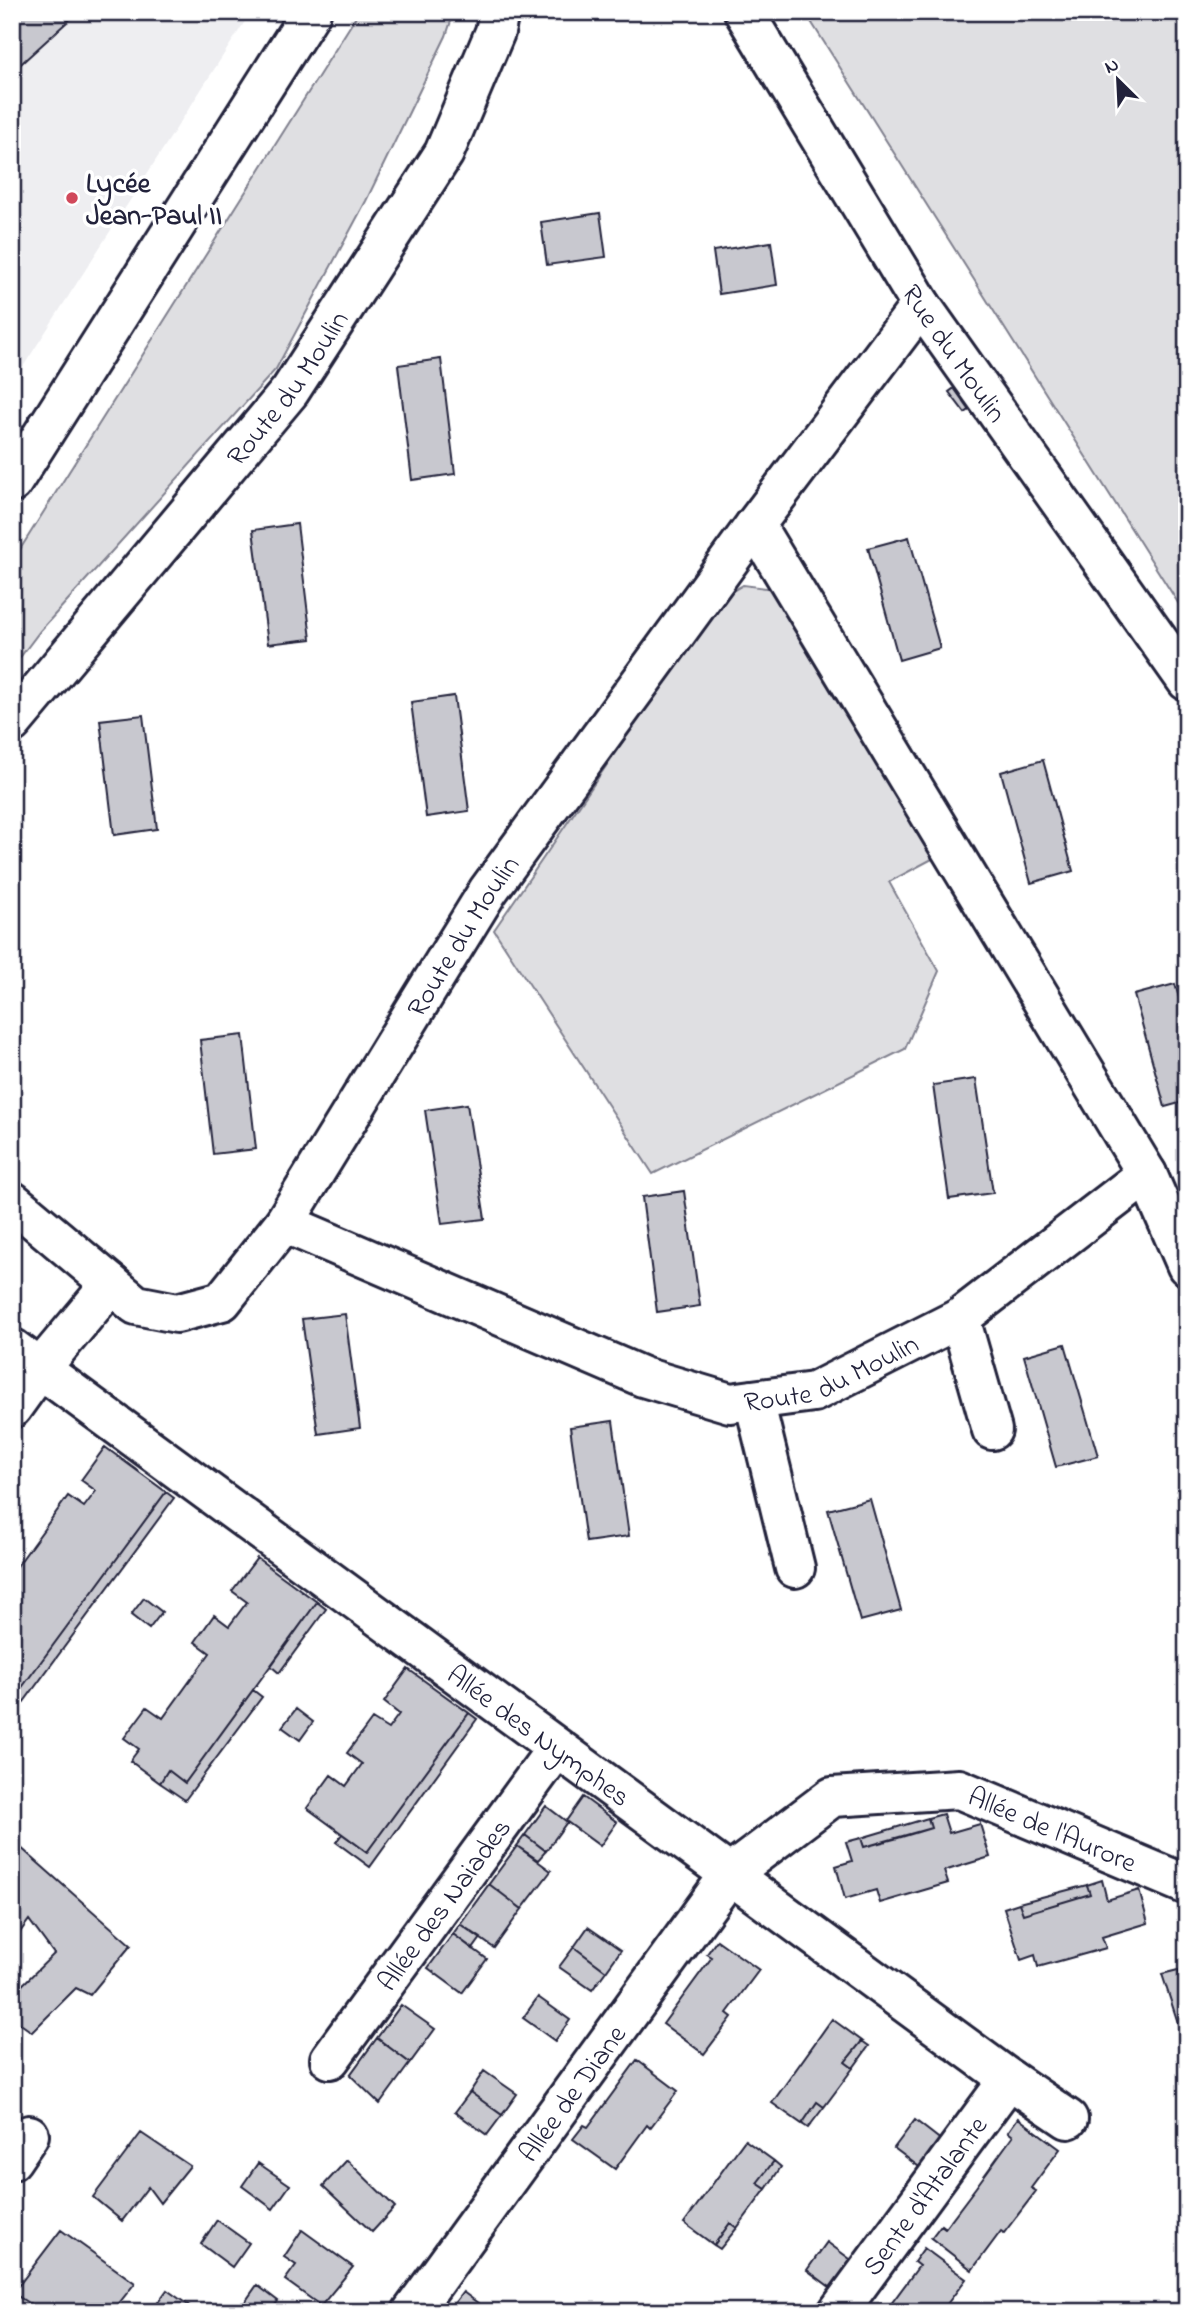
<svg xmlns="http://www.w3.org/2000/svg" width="1199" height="2324" font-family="'Indie Flower',sans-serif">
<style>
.built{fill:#eeeef1}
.green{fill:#dfdfe2;stroke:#80808e;stroke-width:2}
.building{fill:#c8c8cf;stroke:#22223b;stroke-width:2}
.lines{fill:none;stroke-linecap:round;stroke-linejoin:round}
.minor-casing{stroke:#22223b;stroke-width:44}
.major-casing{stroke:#22223b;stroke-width:44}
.minor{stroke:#fff;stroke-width:38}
.major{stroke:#fff;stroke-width:38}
.poi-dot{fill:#d1495b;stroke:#fff;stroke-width:2.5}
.labels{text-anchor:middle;stroke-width:7;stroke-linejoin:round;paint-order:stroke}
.poi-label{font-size:28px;font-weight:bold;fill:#22223b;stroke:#fff;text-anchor:start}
.street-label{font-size:28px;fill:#22223b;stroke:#fff}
</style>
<rect width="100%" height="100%" fill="#fff"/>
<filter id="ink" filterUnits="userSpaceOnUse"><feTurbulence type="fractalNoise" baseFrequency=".0143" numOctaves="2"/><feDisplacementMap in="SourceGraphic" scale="14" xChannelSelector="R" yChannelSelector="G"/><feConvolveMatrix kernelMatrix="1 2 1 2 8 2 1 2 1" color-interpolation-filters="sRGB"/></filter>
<g filter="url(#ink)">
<path class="built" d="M12,12H251L12,384Z"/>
<path class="green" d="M359,12H454L446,36L366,201L276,369L40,631L12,668V562Z
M805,12H1187V617Z
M743,585L774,589L934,858L889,882L939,971L905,1049L653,1174L494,930L721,598Z"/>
<path class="building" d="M12,12H78L12,72Z
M600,213L606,257L547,265L541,222Z
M771,242L777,285L719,294L713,251Z
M441,359L455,474L412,480L398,365Z
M961,383L976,405L965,413L949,392Z
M297,524L311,639L268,644L253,530Z
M909,537L940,648L899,660L868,548Z
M454,696L469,811L426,817L411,702Z
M143,715L157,829L114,835L100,720Z
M1043,760L1073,871L1031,883L1001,772Z
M1175,984L1187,1025V1101L1165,1107L1134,995Z
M243,1035L256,1149L213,1154L200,1040Z
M976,1079L993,1193L949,1199L933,1085Z
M467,1104L485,1219L442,1224L425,1110Z
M684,1191L700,1306L657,1312L642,1197Z
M345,1314L360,1428L318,1434L302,1319Z
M1065,1344L1098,1456L1056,1467L1024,1356Z
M613,1421L629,1536L586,1542L570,1427Z
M105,1447L166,1492L12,1701V1605L17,1599L12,1596V1573L68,1496L84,1507L96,1491L81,1480Z
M166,1492L174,1498L12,1718V1701Z
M870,1499L901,1610L860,1621L828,1510Z
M257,1558L317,1602L185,1783L168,1770L160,1783L130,1761L139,1749L124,1738L147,1707L163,1718L210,1653L195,1642L214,1615L229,1626L247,1602L232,1591Z
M144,1598L162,1612L149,1629L131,1615Z
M317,1602L326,1609L279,1673L271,1666Z
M408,1669L469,1713L367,1852L307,1808L331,1775L346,1786L362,1764L347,1753L372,1719L388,1729L399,1714L384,1702Z
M253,1690L262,1697L185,1800L160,1783L168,1770L185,1783Z
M296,1709L313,1722L300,1740L282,1727Z
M469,1713L477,1719L370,1867L336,1842L342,1834L367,1852Z
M583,1797L617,1822L600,1846L567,1822L546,1851L525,1835L546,1806L566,1821Z
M943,1814L949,1833L980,1824L990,1857L944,1871L948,1883L880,1903L876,1890L845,1899L836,1866L852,1861L846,1842L861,1838L864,1847L898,1838L931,1828L928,1818Z
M928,1818L931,1828L864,1847L861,1838Z
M525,1835L546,1851L538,1860L517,1846Z
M19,1846L131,1945L90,1995L76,1988L32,2032L12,2018V1995L54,1954L29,1920L12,1943V1853Z
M517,1846L551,1871L522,1909L489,1884Z
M1102,1880L1107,1900L1139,1890L1148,1923L1102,1937L1106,1948L1038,1967L1035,1955L1021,1960L1004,1908L1019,1903L1023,1914L1090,1894L1087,1885Z
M489,1884L522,1909L494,1948L460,1924Z
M1087,1885L1090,1894L1023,1914L1019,1903Z
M460,1924L481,1938L473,1949L453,1934Z
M588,1927L621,1950L606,1971L574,1947Z
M453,1934L487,1959L462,1993L428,1968Z
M717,1940L759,1970L727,2013L732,2017L704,2054L663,2024L712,1957L707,1954Z
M574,1947L606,1971L592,1990L559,1967Z
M1178,1970L1181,1979L1187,1978V2023L1179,2026L1162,1974Z
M538,1997L570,2020L555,2041L523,2018Z
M401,2005L435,2029L410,2063L377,2038Z
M832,2019L862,2041L845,2062L853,2068L839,2087L824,2107L817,2102L802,2124L772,2103Z
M377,2038L410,2063L380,2104L350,2075Z
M862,2041L869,2046L853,2068L845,2062Z
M637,2060L678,2091L650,2128L647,2125L615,2169L573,2139L584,2125L588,2127Z
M484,2071L517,2094L502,2115L470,2092Z
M470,2092L502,2115L487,2135L455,2112Z
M817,2102L824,2107L808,2128L802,2124Z
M1018,2118L1060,2149L1031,2188L1036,2191L1004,2233L1001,2231L972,2270L931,2238L941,2225L945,2228L976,2187L1013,2136L1008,2132Z
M915,2120L942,2141L922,2169L894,2148Z
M141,2133L190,2166L160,2203L148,2187L122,2221L93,2197Z
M745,2140L774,2161L757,2183L766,2189L737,2228L730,2223L714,2245L684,2223Z
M347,2160L395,2207L372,2232L323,2186Z
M774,2161L781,2167L766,2189L757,2183Z
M258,2163L290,2185L273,2209L242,2186Z
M217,2220L249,2243L232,2267L201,2244Z
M730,2223L737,2228L720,2249L714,2245Z
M61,2230L135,2283L112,2312H42L13,2293Z
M302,2230L353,2267L321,2306L285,2280L296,2265L284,2257Z
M827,2242L854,2262L834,2290L807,2270Z
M924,2248L966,2279L941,2312H885L919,2266L914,2262Z
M257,2285L278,2301L270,2312H238Z
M167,2290L198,2312H151Z
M463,2292L490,2312H455L457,2310L452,2306Z"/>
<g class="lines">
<g class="minor-casing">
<g id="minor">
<path id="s1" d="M744,12L921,305L1187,681"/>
<path d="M755,525L1147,1174L1187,1266"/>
<path id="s2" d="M12,723L290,391L444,153L495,32L499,12"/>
<path id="s3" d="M12,1201L136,1305L177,1313L222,1301L284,1223L488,891L755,525L921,305"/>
<path id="s4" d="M284,1223L643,1377L730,1403L814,1392L960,1318L1147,1174"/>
<path d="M960,1318L992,1430"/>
<path id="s5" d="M12,1348L1009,2079L1068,2119"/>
<path d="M754,1400L795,1568"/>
<path d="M12,1408L40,1369L111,1284"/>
<path id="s6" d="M330,2059L556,1749"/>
<path d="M12,2160L29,2135"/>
<path id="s7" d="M412,2312L730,1874L832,1797L959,1789L1187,1885"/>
<path id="s8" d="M838,2312L1009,2079"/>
</g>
</g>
<g class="major-casing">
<path id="major" d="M12,483L311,12"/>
</g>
<use href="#minor" class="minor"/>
<use href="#major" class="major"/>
</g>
</g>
<circle class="poi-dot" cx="72" cy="198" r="7"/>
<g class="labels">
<g class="poi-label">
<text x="86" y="192">Lycée<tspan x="86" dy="32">Jean-Paul II</tspan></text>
</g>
<g class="street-label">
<text dy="10" stroke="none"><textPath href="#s1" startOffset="401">Rue du Moulin</textPath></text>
<text dy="10" stroke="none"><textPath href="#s2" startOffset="434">Route du Moulin</textPath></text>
<text dy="10" stroke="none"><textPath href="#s3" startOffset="688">Route du Moulin</textPath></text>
<text dy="10" stroke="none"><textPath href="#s4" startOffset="588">Route du Moulin</textPath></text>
<text dy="10" stroke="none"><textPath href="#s5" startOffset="654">Allée des Nymphes</textPath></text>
<text dy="10" stroke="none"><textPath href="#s7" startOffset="898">Allée de l'Aurore</textPath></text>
<text dy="10" stroke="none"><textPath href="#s6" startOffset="192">Allée des Naiades</textPath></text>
<text dy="10" stroke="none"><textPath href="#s7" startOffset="271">Allée de Diane</textPath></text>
<text dy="10" stroke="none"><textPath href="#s8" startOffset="145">Sente d'Atalante</textPath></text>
</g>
</g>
<rect width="1199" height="2324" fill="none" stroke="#fff" stroke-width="42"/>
<rect x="21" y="21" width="1157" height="2282" fill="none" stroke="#22223b" stroke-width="2.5" filter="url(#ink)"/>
<g transform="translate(1118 80) rotate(336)" stroke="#ffffff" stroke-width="5" paint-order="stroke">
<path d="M0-5L12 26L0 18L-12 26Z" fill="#22223b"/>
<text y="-10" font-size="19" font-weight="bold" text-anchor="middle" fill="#22223b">N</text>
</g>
</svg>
